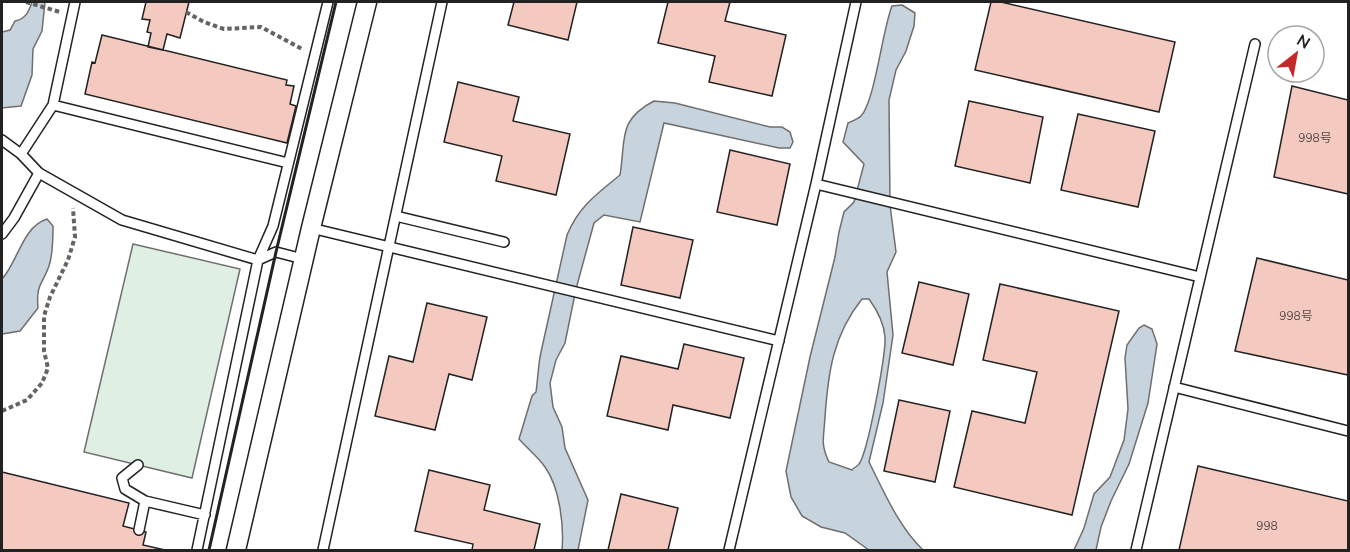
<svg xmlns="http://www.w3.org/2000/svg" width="1350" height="552" font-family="'Nunito Sans','Noto Sans SC',sans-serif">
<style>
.green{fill:#e0efe3;stroke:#6f6f6f;stroke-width:1.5}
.water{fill:#c7d3dd;stroke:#6f6f6f;stroke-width:1.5;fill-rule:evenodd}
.building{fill:#f3c9c0;stroke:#222;stroke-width:1.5}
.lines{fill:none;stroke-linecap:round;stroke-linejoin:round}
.lane-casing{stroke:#222;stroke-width:12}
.street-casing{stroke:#222;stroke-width:21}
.path{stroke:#646464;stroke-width:4;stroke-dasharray:4.5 3;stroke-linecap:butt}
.lane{stroke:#fff;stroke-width:9}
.street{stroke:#fff;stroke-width:18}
.wall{stroke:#222;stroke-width:3}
.labels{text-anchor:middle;stroke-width:4.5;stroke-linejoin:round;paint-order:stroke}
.number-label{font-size:12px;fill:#564c4a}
</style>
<rect width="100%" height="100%" fill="#fff"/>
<path class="green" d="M133,244L240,269L192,478L84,452Z"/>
<path class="water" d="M32,2H45L42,31L33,49L32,75L21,106L2,108V32L10,30L15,21C26,19 29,11 32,2Z
M902,5L915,13L914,26L906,51L896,70L889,100L890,205L896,252L887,272L893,335L883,403L869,462C884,492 899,527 923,550H869L845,533L821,527L802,516L791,497L786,471L810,357L835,257L839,232L844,212L854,202L864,164L843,142L848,123C852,121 858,119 861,116C875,101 882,31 892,6ZM862,299H869C877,310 884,323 885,337C886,354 868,452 859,464C859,465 852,469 852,470L829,462C820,443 824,438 825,417C828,373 833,335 862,299Z
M654,101L675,103L770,127H782L790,132L793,142L790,148H779L664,123L640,222L604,215L594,223L576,289L565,343L556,360L550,383L553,407L562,427L565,448L588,500L578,550H562C564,526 560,488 545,467C540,459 527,448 519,439L532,396L536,392C538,378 538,366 541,352L567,235C579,206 597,194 620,175C626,140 617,120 654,101Z
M47,219L53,226C53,239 53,254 49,266C42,286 36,283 38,308L20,331L2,334V279C18,262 22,227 47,219Z
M1144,325L1152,329L1157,344L1148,403L1129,464L1111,501L1101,527L1096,550H1074L1084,528L1094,494L1110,477L1124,440L1128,409L1125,358L1127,345L1139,328Z"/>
<path class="building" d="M146,2H189L180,38L167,34L163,50L148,47L151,33L147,32L150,20L142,19Z
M514,2H577L568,40L508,25Z
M668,2H730L725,21L786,35L772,96L709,82L715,56L658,43Z
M991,2H1001L1175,42L1159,112L975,70Z
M102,35L287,80L286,85L294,86L290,104L296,106L287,143L85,94L92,62L95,63Z
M458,82L519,97L513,121L570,134L556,195L496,181L502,156L444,142Z
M1292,86L1348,100V194L1274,177Z
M969,101L1043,117L1030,183L955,166Z
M1078,114L1155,131L1138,207L1061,190Z
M730,150L790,164L777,225L717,212Z
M633,227L693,240L680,298L621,285Z
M1257,258L1348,280V375L1235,351Z
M919,282L969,294L953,365L902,353Z
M1000,284L1119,311L1072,515L954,487L972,411L1025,423L1037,372L983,360Z
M427,303L487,317L472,380L449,374L435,430L375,416L389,356L413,362Z
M684,344L744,358L730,418L673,405L668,430L607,416L621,356L678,369Z
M899,400L950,411L935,482L884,471Z
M1198,466L1348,501V550H1179Z
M429,470L490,485L484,510L540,524L534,550H472L473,544L415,531Z
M2,472L129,503L123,526L146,532L143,545L165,550H2Z
M621,494L678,508L668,550H608Z"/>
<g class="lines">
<g class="lane-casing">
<path id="lane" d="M53,105L75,2
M2,140L21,154L39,173L122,220L258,260L197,550
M21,154L53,105L288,163
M816,184L1200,277
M396,216L504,242
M311,228L779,341
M2,234L14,218L39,173
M303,259L276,252L258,260L273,226L328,2
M1174,387L1348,431
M138,465L122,478L125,489L145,501
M139,530L145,501L205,515
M323,550L442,2
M729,550L816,184L856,2
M1136,550L1255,44"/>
</g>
<g class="street-casing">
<path id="street" d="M236,550L311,228L367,2"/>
</g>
<path class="path" d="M26,2L60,12
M186,12L204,22L224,29L261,27L304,50
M2,411L27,400L42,383L48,368L44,351V316L50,297L68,260L75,237L73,208"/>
<use href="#lane" class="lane"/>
<use href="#street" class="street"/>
<path class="wall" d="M209,550L276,252L336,2"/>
</g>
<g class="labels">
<g class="number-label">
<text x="1315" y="142">998号</text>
<text x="1296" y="320">998号</text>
<text x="1267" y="530">998</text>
</g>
</g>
<rect width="1350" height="552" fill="none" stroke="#222222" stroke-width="6"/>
<g transform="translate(1296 54) rotate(31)"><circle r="28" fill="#ffffff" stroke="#a7a7a7" stroke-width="1.5"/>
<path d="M0-4.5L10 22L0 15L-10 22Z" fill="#c62828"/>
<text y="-9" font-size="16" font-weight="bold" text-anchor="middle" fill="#222222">N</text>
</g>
</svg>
